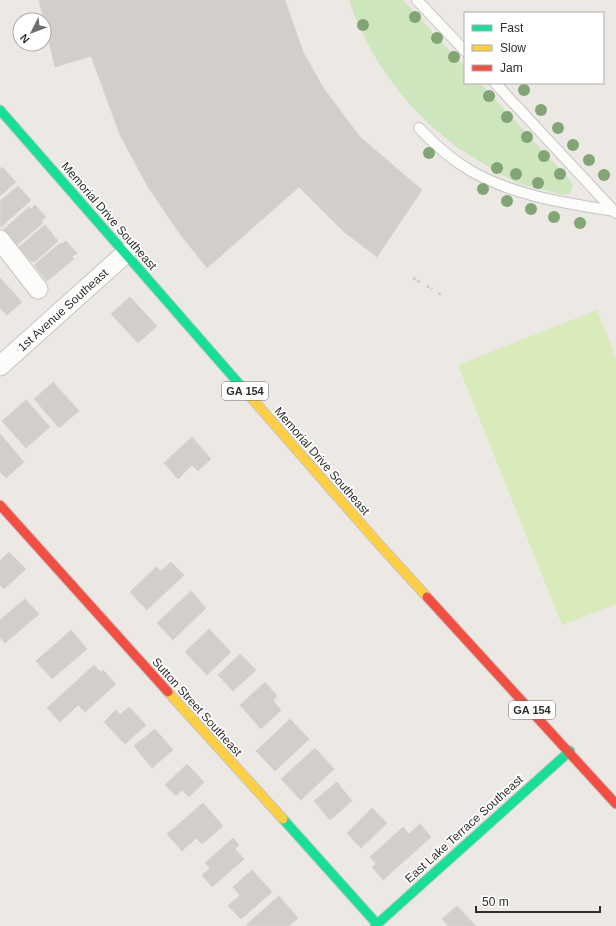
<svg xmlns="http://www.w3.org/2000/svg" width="616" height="926" font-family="Arial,sans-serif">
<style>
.green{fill:#cee6be}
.pitch{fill:#d9eabb}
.building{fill:#d1cecb;stroke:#d7d4d0}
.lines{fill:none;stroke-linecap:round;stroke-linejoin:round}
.lane-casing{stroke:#c5c4c5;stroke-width:12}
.street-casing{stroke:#c5c4c5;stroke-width:21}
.fast-casing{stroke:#c5c4c5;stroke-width:11}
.slow-casing{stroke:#c5c4c5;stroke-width:11}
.jam-casing{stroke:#c5c4c5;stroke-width:11}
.path{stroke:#c9c9c8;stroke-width:2.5;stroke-dasharray:3 2;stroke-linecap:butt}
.lane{stroke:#fcfcfb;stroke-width:10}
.street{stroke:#fcfcfb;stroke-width:19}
.fast{stroke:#16e098;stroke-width:9}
.slow{stroke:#ffcf43;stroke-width:9}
.jam{stroke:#f24e42;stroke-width:9}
.tree{fill:#82a575}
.labels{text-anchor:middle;stroke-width:3.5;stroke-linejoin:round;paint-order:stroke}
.shield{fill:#fff;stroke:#6d6d6d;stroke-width:1}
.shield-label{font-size:11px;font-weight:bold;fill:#2e2e2e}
.street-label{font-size:12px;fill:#2e2e2e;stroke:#fff}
</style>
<rect width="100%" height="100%" fill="#ece8e4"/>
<path class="green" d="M349,0H403L465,67V83H480L568,178L573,185L572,189L569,194L563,195C549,191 535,188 521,184C507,179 494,170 481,162C472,156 462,151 453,144C405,108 368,56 349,0Z"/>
<path class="pitch" d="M597,310L616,359V604L562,625L458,365Z"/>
<path class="building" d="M39,0H285L303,52L324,89L360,137L422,190L377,257L343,231L299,187L207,268L180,234L148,187L120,135L91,56L55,67Z
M2,167L16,182L0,196V169Z
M18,186L31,200L1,227L0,201Z
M35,205L46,217L41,221L43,223L17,245L4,229L29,207L31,209Z
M45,225L58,241L36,261L32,262L19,247Z
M66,241L77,253L72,257L74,259L47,281L34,265L60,243L61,244Z
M0,278L22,302L7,315L0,308Z
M130,297L157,326L138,343L111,314Z
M53,382L79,411L59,428L34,399Z
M26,400L50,427L26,448L2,421Z
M0,434L24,462L6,478L0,472Z
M192,437L211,459L198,471L192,465L178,479L164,463Z
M9,552L26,569L4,589L0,585V561Z
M171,562L184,575L147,610L130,592L156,567L161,571Z
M191,591L206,608L173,640L157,623Z
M25,599L39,614L5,643L0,637V620Z
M209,629L231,652L207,675L185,652Z
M71,630L87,649L52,679L36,661Z
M240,654L256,670L233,691L218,675Z
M94,665L101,672L103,670L116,684L85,712L78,705L60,722L47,708Z
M265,682L277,696L273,701L281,710L261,729L240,705Z
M129,707L146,725L125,744L104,722L116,710L120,715Z
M290,719L309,739L275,771L256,751Z
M155,729L173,750L152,768L134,746Z
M315,748L334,769L301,800L281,779Z
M187,764L204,782L189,797L182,790L176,796L165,785Z
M337,782L352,801L330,820L314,801Z
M203,803L223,826L202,844L196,838L182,851L167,834Z
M372,808L387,823L361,848L347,833Z
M420,824L431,837L383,880L372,867L376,864L370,857L403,827L409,834Z
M233,838L239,845L235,849L244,859L212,887L202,875L210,868L205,863Z
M252,870L272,892L241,919L228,906L240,895L233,887Z
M279,896L298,918L289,926H247L246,925Z
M457,906L476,926H448L442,919Z"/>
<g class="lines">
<g class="lane-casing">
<path id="lane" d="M417,0L465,51
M495,83L616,213
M419,128C434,144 452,160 471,171C515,196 565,203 614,211"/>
</g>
<g class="street-casing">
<path id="street" d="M0,240L38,289
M0,366L126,253"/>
</g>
<g class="fast-casing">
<path id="fast" d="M0,110L241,386
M283,819L377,924
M375,926L570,751"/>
</g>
<g class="slow-casing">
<path id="slow" d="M241,386L377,542L427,597
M168,692L283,819"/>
</g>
<g class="jam-casing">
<path id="jam" d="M0,505L168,692
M427,597L616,804"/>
</g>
<path class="path" d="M413,278L421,283
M427,286L432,289
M438,293L442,295"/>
<use href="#lane" class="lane"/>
<use href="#street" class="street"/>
<use href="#fast" class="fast"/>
<use href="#slow" class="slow"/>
<use href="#jam" class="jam"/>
</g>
<g class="tree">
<circle cx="415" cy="17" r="6"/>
<circle cx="363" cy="25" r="6"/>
<circle cx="437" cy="38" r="6"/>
<circle cx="454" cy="57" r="6"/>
<circle cx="524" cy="90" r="6"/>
<circle cx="489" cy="96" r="6"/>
<circle cx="541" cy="110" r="6"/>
<circle cx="507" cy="117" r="6"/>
<circle cx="558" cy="128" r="6"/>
<circle cx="527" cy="137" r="6"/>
<circle cx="573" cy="145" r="6"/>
<circle cx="429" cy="153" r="6"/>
<circle cx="544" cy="156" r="6"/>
<circle cx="589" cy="160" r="6"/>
<circle cx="497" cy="168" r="6"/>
<circle cx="516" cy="174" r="6"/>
<circle cx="560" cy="174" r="6"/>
<circle cx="604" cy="175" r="6"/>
<circle cx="538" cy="183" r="6"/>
<circle cx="483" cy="189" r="6"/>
<circle cx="507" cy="201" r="6"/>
<circle cx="531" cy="209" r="6"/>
<circle cx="554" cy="217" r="6"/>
<circle cx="580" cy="223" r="6"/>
</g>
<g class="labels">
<g class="shield">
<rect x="222" y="382" width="46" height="18" rx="3"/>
<rect x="509" y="701" width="46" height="18" rx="3"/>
</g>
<g class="shield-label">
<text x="245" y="395">GA 154</text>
<text x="532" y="714">GA 154</text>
</g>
<g class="street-label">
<text transform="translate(109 216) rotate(49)" y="4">Memorial Drive Southeast</text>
<text transform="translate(63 310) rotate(-42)" y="4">1st Avenue Southeast</text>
<text transform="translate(322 461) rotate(49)" y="4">Memorial Drive Southeast</text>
<text transform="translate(197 707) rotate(48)" y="4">Sutton Street Southeast</text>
<text transform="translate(464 829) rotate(-42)" y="4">East Lake Terrace Southeast</text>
</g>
</g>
<rect x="464" y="12" width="140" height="72" fill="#ffffff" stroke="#ababab"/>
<rect x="472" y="25" width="20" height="6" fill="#16e098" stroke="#ababab"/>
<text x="500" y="32" font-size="12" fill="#2e2e2e">Fast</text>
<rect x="472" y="45" width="20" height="6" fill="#ffcf43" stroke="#ababab"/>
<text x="500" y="52" font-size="12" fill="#2e2e2e">Slow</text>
<rect x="472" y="65" width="20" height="6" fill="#f24e42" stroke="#ababab"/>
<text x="500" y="72" font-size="12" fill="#2e2e2e">Jam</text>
<g transform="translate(32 32) rotate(228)"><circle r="19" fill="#ffffff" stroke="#ababab"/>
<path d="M0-3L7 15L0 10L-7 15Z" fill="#706f6e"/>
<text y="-6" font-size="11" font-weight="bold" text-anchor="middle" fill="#2e2e2e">N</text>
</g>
<path d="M476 906v6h124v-6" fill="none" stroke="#2e2e2e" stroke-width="2"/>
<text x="482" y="906" font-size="12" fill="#2e2e2e" stroke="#ffffff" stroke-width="3" paint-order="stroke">50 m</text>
</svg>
